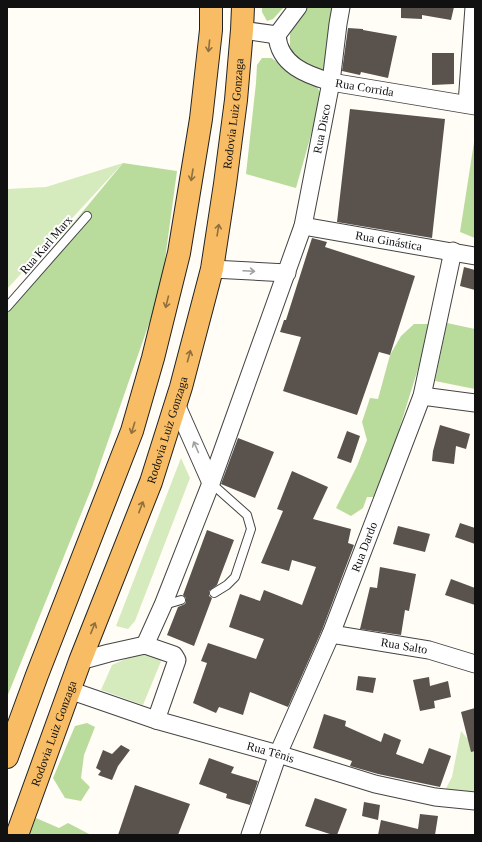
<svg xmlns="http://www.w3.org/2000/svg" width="482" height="842" font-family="'Times New Roman',serif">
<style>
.green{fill:#d5ebbd}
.forest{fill:#b9dc9c}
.building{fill:#5a524d}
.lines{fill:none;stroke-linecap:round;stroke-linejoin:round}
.service-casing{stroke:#444;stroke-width:10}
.minor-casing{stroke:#444;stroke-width:19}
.trunk-casing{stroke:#222;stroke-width:24}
.service{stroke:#fff;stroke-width:8}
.minor{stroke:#fff;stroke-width:17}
.trunk{stroke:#f7bc64;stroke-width:22}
.oneway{stroke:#906f3f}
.oneway2{stroke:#a0a0a0}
.labels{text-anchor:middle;stroke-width:4;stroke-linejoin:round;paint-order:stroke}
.street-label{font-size:12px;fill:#111;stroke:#fff}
</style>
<rect width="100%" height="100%" fill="#fffdf5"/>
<path class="green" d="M123,163L7,289V189L46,187Z
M181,458L190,478L135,621L128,629L116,626Z
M148,649L164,654L143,705L101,690L112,665Z
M461,731L467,738L475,736V794L444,792L452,777Z"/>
<path class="forest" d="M262,7H284L273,19L267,21L262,12Z
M306,7H338L330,70L320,71L297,60L290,47V34L298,17Z
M262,58H271L316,85L322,96L296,188L246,174L256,83L257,65Z
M475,136V238L460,232Z
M123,163L177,171L161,289L92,487L7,697V303Z
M447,323L475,329V389L435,381Z
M414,324H432L378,497H367L363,508L351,516L336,508L357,466L367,440L362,422L370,398L378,399L390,355L401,336Z
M87,723L95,727L84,755L81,778L90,787L81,801L65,798L53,778L75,726Z
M36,818L59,828L68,823L91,835H29Z"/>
<path class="building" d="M401,7H454L451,20L422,15V19L401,18Z
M348,28L363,29V30L397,36L388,78L361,72L360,75L342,71Z
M432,53H454V84L432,85Z
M350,109L445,119L432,238L337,222Z
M312,238L327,242L325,247L415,276L390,355L379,352L357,415L283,391L301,337L280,332L284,320H286Z
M464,267L475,270V290L460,286Z
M440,425L470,434L466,449L456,446L454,464L432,461L433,451Z
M347,431L360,436L351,463L337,458Z
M238,438L274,452L255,498L221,484Z
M292,471L328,487L313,519L351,529L348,543L354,545L322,630L288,707L250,692L243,715L219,707L216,713L193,703L207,663L201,661L208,643L256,659L264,639L229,627L240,594L260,601L264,590L302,605L316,567L292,560L289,571L261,563L283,511L277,509Z
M460,523L475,528V544L455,537Z
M398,526L430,534L425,552L393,544Z
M207,530L234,540L217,585L209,591V596L212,598L194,646L167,635L178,607L185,604L186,602V598L183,595Z
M380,567L416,574L409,611L405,610L401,635L360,629L370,587L377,588Z
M451,579L475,588V605L445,595Z
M358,676L376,678L373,693L356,690Z
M429,677L430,686L448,681L451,697L434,701L435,708L420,711L413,680Z
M475,708V751L471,752L461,712Z
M324,714L346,721L345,726L381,742L384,733L401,740L396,754L423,764L429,748L451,756L440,787L378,774L350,766L352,761L313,748Z
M121,745L130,750L118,766L112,780L98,775L101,771L96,768L103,750L112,754Z
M209,758L234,767L231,773L258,781L250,805L226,798L227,794L199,784Z
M135,785L190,804L178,835H118Z
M315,798L347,809L337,835H333L305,826Z
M364,802L380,805L378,820L362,816Z
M420,814L438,816L435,835H378L381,820L418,829Z"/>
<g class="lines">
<g class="service-casing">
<path id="service" d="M7,307L87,216
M211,483L247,515L251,529L235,577L227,585L214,593
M164,605L181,600"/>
</g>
<g class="minor-casing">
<g id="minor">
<path d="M242,30L277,35"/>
<path id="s1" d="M277,35C279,65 307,75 331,82L475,106"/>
<path d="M277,35L298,7"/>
<path d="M467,104L474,7"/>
<path id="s2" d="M303,226L475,256"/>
<path d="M212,269L287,273"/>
<path d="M422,396L475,403"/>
<path d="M176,404L211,483"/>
<path id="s3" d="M331,634L429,650L475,664"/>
<path id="s4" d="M145,645L163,605L211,483L303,226L331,82L338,24L341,7"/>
<path d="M80,661L109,653L145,645L174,655L177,660L156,720"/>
<path id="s5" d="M69,690L156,720L278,754L375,784L435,797L475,801"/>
<path id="s6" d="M250,835L278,754L331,634L422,396L453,251"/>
</g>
</g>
<g class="trunk-casing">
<g id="trunk">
<path d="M7,757L37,675L132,431L153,358L179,253L201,119L211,30V7"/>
<path id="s7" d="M17,835L80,661L151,482L181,387L212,269L225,184L236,100L242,30L243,7"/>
</g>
</g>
<use href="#service" class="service"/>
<use href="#minor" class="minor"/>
<use href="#trunk" class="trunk"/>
</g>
<defs><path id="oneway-shaft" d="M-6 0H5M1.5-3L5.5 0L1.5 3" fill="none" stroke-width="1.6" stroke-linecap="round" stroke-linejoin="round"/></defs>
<g class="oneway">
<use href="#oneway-shaft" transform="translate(209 46) rotate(96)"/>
<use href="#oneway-shaft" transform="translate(192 175) rotate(99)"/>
<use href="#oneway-shaft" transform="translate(218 230) rotate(-81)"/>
<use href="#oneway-shaft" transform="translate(167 302) rotate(104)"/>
<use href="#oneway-shaft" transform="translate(189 356) rotate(-75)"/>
<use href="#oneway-shaft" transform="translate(133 428) rotate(107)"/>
<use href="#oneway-shaft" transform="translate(141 507) rotate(-69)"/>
<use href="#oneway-shaft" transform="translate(93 628) rotate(-68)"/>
</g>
<g class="oneway2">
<use href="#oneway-shaft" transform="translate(249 271) rotate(3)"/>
<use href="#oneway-shaft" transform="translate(196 447) rotate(-114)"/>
</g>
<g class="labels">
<g class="street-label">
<text dy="4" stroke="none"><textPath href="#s1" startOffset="111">Rua Corrida</textPath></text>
<text dy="4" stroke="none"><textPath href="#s7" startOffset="756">Rodovia Luiz Gonzaga</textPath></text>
<text dy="4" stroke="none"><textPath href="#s4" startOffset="547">Rua Disco</textPath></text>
<text dy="4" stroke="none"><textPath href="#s2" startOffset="87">Rua Ginástica</textPath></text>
<text transform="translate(46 245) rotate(-49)" y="4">Rua Karl Marx</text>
<text dy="4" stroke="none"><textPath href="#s7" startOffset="432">Rodovia Luiz Gonzaga</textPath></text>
<text dy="4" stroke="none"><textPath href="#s6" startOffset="310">Rua Dardo</textPath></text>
<text dy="4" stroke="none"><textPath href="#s3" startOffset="74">Rua Salto</textPath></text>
<text dy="4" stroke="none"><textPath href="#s7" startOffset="108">Rodovia Luiz Gonzaga</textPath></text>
<text dy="4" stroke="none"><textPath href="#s5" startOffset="211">Rua Tênis</textPath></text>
</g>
</g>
<rect width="482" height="842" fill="none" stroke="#111111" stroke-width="16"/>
</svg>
